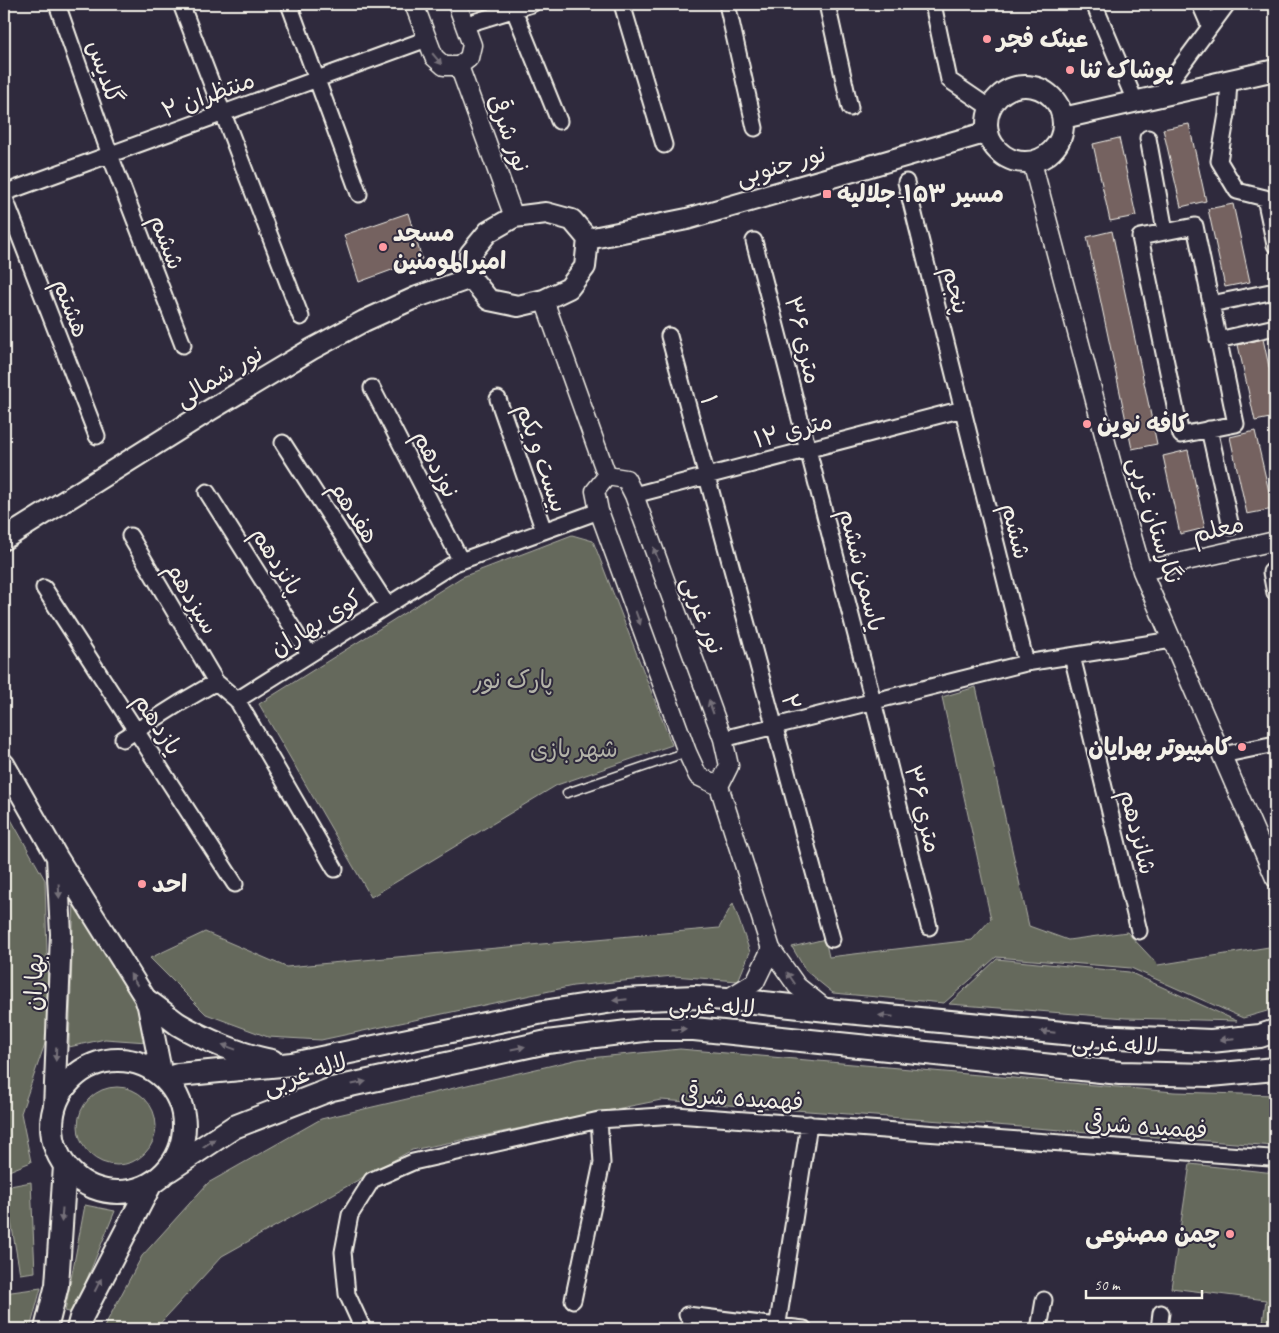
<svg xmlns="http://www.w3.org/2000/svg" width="1279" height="1333" font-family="Caveat,'Playpen Sans Arabic',sans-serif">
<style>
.green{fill:#65695c;stroke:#acada2}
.building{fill:#756261;stroke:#f4f1e8}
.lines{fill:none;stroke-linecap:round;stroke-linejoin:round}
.service-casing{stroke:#f4f1e8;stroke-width:11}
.minor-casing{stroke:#f4f1e8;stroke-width:19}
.tertiary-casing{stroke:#f4f1e8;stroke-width:21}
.secondary-casing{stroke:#f4f1e8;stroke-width:24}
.primary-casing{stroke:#f4f1e8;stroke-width:26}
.service{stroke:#2f2a3d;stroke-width:8}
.minor{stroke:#2f2a3d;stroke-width:15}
.tertiary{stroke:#2f2a3d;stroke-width:18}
.secondary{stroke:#2f2a3d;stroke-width:20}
.primary{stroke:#2f2a3d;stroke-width:22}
.oneway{fill:#747079}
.poi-dot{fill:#ff9aa2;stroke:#2f2a3d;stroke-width:2}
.labels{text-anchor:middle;stroke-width:4;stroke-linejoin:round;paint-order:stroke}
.poi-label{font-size:24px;font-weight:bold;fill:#f4f1e8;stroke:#2f2a3d;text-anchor:start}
.street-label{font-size:24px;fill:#f4f1e8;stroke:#2f2a3d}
.park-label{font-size:24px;fill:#b4b4a9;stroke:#2f2a3d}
</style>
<rect width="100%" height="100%" fill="#2f2a3d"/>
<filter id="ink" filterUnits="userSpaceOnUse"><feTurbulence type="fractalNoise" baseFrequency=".02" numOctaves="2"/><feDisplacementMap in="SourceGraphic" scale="10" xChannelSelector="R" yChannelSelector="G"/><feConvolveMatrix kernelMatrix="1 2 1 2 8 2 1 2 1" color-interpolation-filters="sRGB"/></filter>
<g filter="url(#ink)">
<path class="green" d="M572,535L593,541L672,745L557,785L371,897L259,704L462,577Z
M976,687L1029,926L1068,940L1127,932L1158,965L1275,946L1274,1009L1243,1018L1131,968L996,957L944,1003L833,993L806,971L792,947L825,939L829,957L972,940L991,919L942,697Z
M8,814L45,880L49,1032L21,1113L31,1162L4,1173V816Z
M74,897L138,1005L147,1042L105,1039L69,1047Z
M733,903L750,952L738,981L673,976L573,986L321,1040L268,1037L206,1014L150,958L205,932L286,967L719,928Z
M997,959L1129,972L1237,1021L1126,1018L949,1004Z
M680,1049L1174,1092L1275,1095V1146L661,1100L412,1150L222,1256L155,1329H103L142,1256L208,1183L321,1119L579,1059Z
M78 1126a39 39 0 1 1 78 0a39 39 0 1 1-78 0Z
M1190,1164L1275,1173V1329H1262L1266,1300L1171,1288Z
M31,1182L35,1272L20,1274L5,1187Z
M85,1205L115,1211L73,1313L65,1311Z
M41,1288L30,1329H4V1293Z"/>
<path class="building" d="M1189,124L1206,201L1181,207L1163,129Z
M1119,138L1136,216L1110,221L1093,144Z
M1233,204L1250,282L1225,287L1208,209Z
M408,213L422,259L359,282L344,235Z
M1112,231L1157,444L1132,449L1087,237Z
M1263,339L1275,394V417L1255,421L1238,345Z
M1255,431L1273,509L1247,514L1230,437Z
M1188,450L1205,528L1180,534L1163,456Z"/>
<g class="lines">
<g class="service-casing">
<path id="service" d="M567,793L687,752"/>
</g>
<g class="minor-casing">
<path id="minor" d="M57,4L110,155L183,345
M181,4L301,317
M289,4L359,194
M622,4L664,145
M727,4L755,128
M827,4L850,108
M933,4L949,80L990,108
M1094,4L1135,101
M1200,4L1210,27
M514,10L559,121
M464,25L532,4
M1229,81L1227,114L1219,161L1237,191L1265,198L1275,245
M1159,96L1227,4
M1148,138L1165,231
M906,182L1026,663
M4,193L427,39
M4,196L97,436
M1195,226L1236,424L1181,435L1140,237Z
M754,241L873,701L929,927
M1211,304L1275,291
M669,336L832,939
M1218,340L1275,327
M372,388L461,561
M498,399L544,531
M1209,429L1231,527
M283,443L387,605
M207,492L309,654
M634,495L963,409
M130,536L216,682
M1271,572L1275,593
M44,588L235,884
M1072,656L1139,931
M123,739L180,703L216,682L237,700
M723,739L1026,663L1172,640
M1222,755L1275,744
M335,869L237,700L455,563L599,511
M573,1300L602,1163L599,1120
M687,1315L804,1329
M363,1329L347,1294L343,1252L350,1215L372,1180L413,1162L599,1120L676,1115L1270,1158L1275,1160
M777,1329L809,1124
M1039,1329L1044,1300
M1159,1329L1161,1313"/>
</g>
<g class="tertiary-casing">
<path id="tertiary" d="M414,4L434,57L444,66H459L469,58L472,45L457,4
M459,66L514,217
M1032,162L1116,480L1142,571L1275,878
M544,300L607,476
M607,476L626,479L634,495L723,739L729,766L719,786L771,949
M607,476L595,491L599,511L687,752L698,776L719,786
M1142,571L1275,541
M727,999L755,982L771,949L797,986L827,1010"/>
</g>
<g class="secondary-casing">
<path id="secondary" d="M987 124a38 38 0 1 1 76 0a38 38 0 1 1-76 0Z
M1063,118L1275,70
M546,213L572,220L588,239L585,267L569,288L544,300L518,306L489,300L471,278L470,254L488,232L514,217Z
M588,239L687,219L988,132
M4,539L210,410L312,349L364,321L417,297L471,278
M4,764L57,857
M54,1109L61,934L57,857L147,1001L162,1076"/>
</g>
<g class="primary-casing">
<path id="primary" d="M147,1001C158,1008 168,1017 178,1024C203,1039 243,1056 272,1061
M52 1126a66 66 0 1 1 132 0a66 66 0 1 1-132 0Z
M165,1079L178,1075L292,1064L543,1012L620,1000L695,997L727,999L827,1010L1094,1036L1211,1041L1260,1036L1275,1031
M169,1170L234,1127L332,1089L547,1042L652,1029H694L1120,1073L1211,1075L1275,1069
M46,1329L57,1285L65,1166
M78,1329L81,1318L150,1185"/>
</g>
<use href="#service" class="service"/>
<use href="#minor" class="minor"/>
<use href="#tertiary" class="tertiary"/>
<use href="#secondary" class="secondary"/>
<use href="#primary" class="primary"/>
</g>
<defs><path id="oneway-solid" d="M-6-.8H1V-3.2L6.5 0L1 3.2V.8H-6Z" transform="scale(1.25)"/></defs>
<g class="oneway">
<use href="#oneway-solid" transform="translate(437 59) rotate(50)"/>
<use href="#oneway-solid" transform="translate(656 554) rotate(-110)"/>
<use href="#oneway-solid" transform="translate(638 618) rotate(70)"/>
<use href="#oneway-solid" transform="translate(711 707) rotate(-110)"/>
<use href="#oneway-solid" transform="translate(59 891) rotate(87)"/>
<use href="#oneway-solid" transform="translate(791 978) rotate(-124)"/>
<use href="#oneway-solid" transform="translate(134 980) rotate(-122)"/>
<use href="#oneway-solid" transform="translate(620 1000) rotate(174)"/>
<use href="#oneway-solid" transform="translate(886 1016) rotate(-174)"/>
<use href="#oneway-solid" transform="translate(679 1029) rotate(-1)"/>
<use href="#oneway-solid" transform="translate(1048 1032) rotate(-174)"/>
<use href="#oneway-solid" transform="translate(1227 1039) rotate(174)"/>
<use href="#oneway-solid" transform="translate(229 1047) rotate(-160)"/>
<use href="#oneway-solid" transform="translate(518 1048) rotate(-12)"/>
<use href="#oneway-solid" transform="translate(56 1054) rotate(92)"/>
<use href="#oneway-solid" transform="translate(359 1083) rotate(-12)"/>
<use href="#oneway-solid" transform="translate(209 1143) rotate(-33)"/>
<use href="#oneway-solid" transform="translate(62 1215) rotate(94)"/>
<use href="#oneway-solid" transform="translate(98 1285) rotate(-63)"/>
</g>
</g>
<g class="poi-dot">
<circle cx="987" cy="39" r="5"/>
<circle cx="1070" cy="70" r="5"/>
<rect x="822" y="189" width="10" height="10" rx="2.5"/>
<circle cx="383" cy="247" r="5"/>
<circle cx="1087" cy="424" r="5"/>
<circle cx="1242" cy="747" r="5"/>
<circle cx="142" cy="884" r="5"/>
<circle cx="1230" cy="1234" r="5"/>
</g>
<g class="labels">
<g class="poi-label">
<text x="997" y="47">عینک فجر</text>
<text x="1080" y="78">پوشاک ثنا</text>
<text x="837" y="202">مسیر ۱۵۳-جلالیه</text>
<text x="393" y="241">مسجد<tspan x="393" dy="28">امیرالمومنین</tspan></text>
<text x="1097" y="432">کافه نوین</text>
<text x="1232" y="755" text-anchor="end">کامپیوتر بهرایان</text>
<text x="152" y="892">احد</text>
<text x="1220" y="1242" text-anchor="end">چمن مصنوعی</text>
</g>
<g class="street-label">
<text transform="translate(105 72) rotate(71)" y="8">گلدیس</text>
<text transform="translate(208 95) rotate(-20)" y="8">منتظران ۲</text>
<text transform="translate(509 133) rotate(70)" y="8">نور شرقی</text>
<text transform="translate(781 165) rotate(-16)" y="8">نور جنوبی</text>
<text transform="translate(167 242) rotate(69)" y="8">ششم</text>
<text transform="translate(956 290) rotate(76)" y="8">پنجم</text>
<text transform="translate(71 308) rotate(69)" y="8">هشتم</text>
<text transform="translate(803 340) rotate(76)" y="8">۳۶ متری</text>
<text transform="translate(219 376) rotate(-31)" y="8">نور شمالی</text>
<text transform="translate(709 400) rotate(75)" y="8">۱</text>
<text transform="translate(793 430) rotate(-15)" y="8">۱۲ متری</text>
<text transform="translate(542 458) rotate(71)" y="8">بیست و یکم</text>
<text transform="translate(436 464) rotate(63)" y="8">نوزدهم</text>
<text transform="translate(354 512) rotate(57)" y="8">هفدهم</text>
<text transform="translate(1155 520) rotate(73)" y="8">نگارستان غربی</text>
<text transform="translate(1218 529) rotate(-13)" y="8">معلم</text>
<text transform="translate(1016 531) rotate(76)" y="8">ششم</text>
<text transform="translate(277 561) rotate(58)" y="8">پانزدهم</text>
<text transform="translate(862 570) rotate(76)" y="8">یاسمن ششم</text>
<text transform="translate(192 598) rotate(59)" y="8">سیزدهم</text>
<text transform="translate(703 615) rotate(70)" y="8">نور غربی</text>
<text transform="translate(316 623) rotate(-32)" y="8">کوی بهاران</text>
<text transform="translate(791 702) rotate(75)" y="8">۲</text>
<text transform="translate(158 724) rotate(57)" y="8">یازدهم</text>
<text transform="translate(923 809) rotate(76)" y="8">۳۶ متری</text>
<text transform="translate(1138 832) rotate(76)" y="8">شانزدهم</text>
<text transform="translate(34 982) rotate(-88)" y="8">بهاران</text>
<text transform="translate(712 1006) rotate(4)" y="8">لاله غربی</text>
<text transform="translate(1115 1044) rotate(4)" y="8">لاله غربی</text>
<text transform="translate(305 1074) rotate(-18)" y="8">لاله غربی</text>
<text transform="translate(742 1098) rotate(4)" y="8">فهمیده شرقی</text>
<text transform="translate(1146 1126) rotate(4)" y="8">فهمیده شرقی</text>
</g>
<g class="park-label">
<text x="513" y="688">پارک نور</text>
<text x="574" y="757">شهر بازی</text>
</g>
</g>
<rect width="1279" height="1333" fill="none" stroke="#2f2a3d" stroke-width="20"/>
<rect x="10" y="10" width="1259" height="1313" fill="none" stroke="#f4f1e8" stroke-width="2" filter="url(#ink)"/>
<path d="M1086 1290v8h116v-8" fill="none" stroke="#f4f1e8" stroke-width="2.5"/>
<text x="1094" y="1290" font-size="15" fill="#f4f1e8" stroke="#2f2a3d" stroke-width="4" paint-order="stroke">50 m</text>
</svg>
